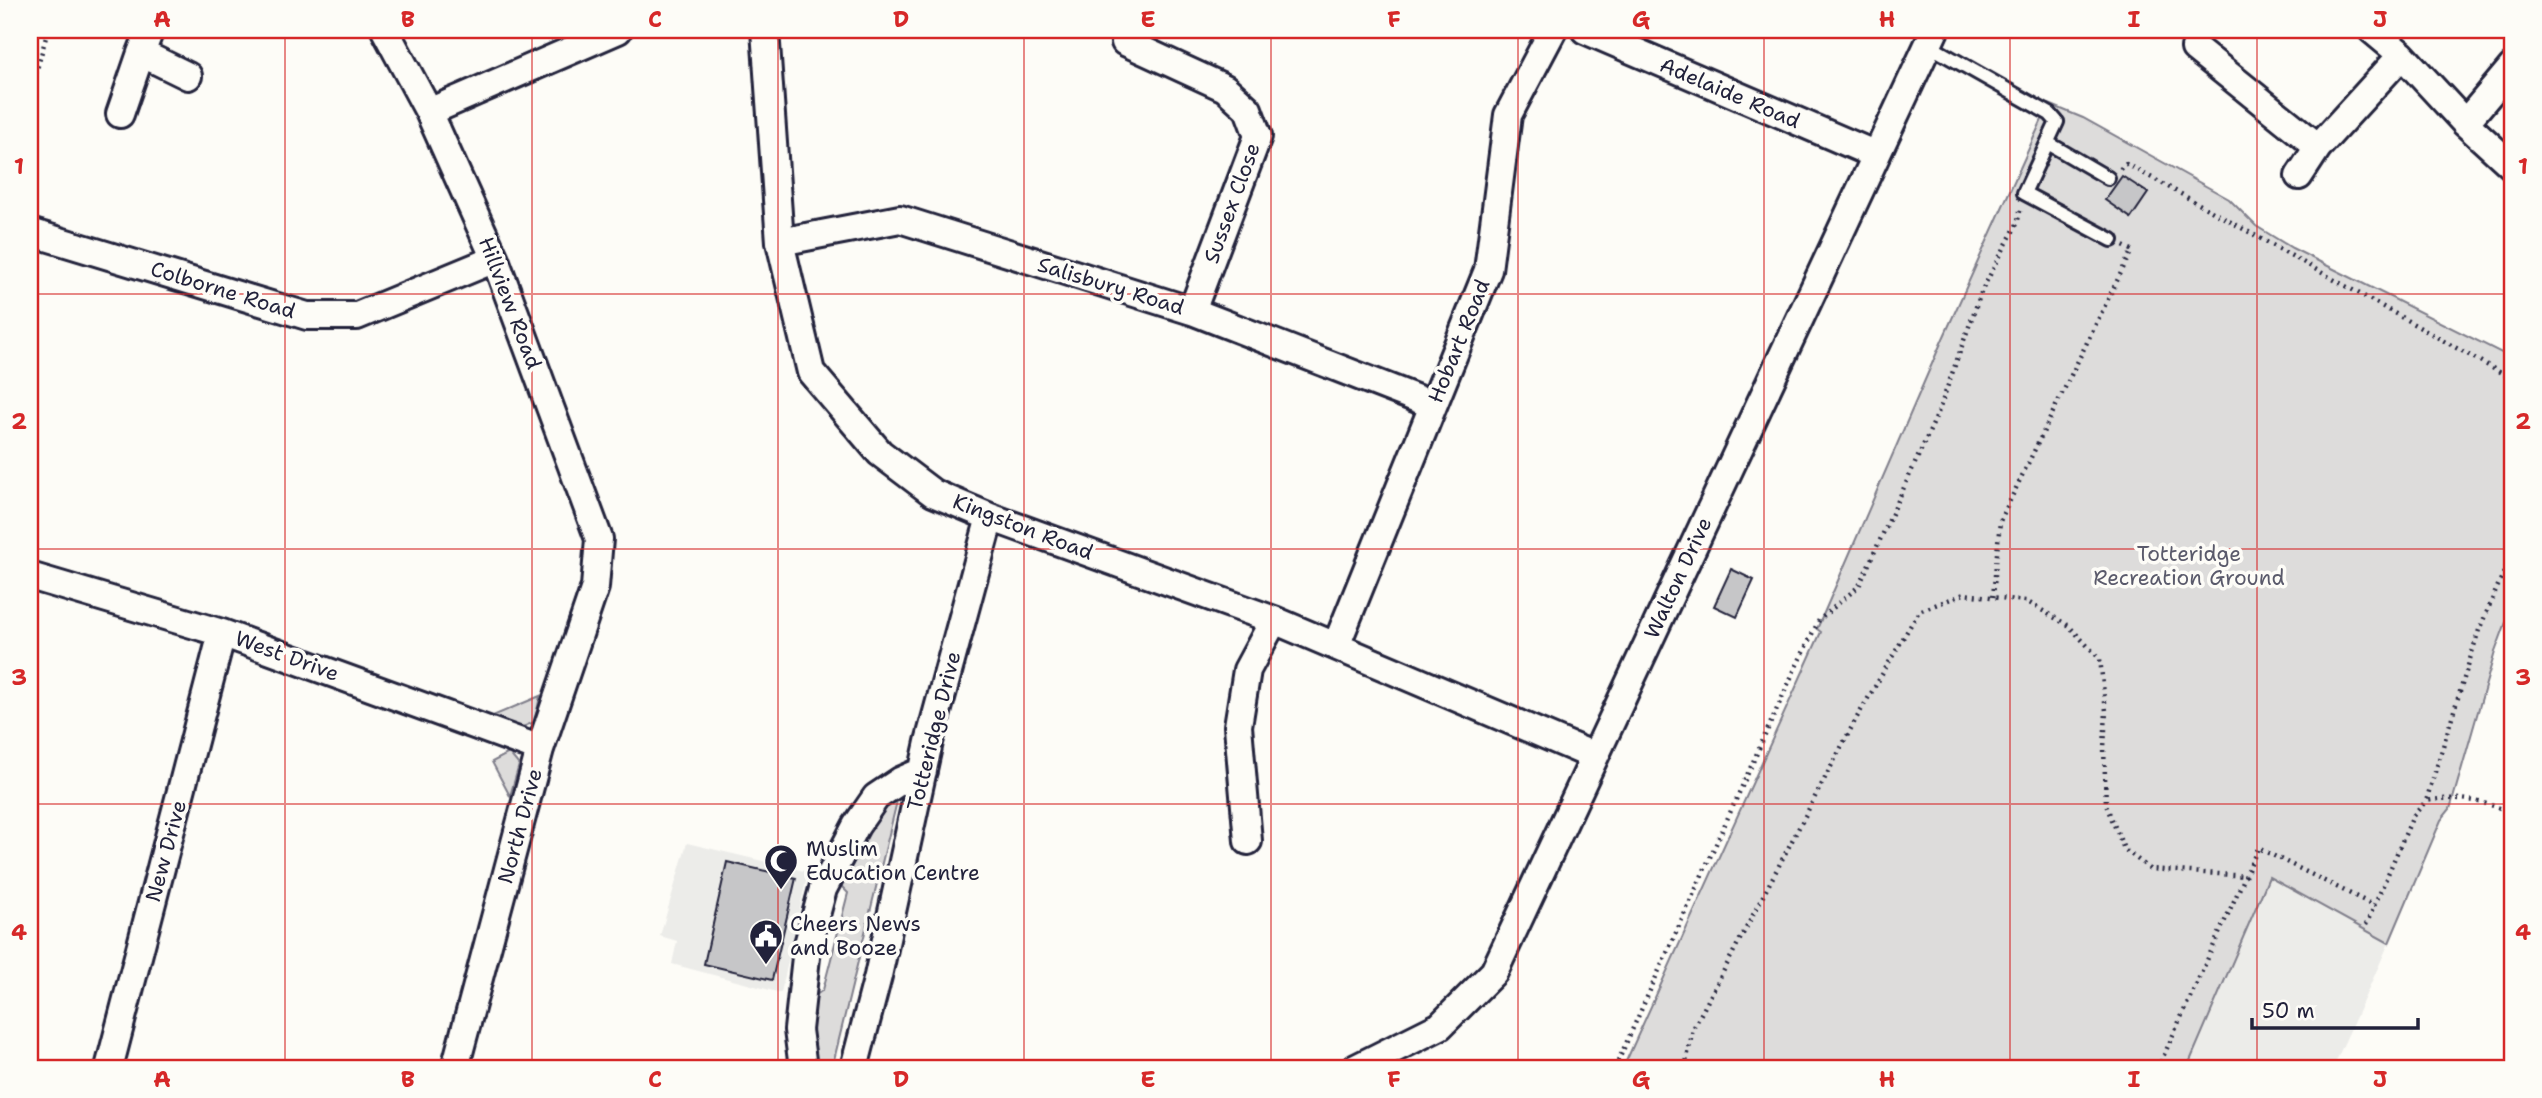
<svg xmlns="http://www.w3.org/2000/svg" width="2542" height="1098" font-family="'Shantell Sans',sans-serif">
<style>
.built{fill:#ecece9}
.green{fill:#dddcdb;stroke:#807f8b;stroke-width:2}
.building{fill:#c6c6c8;stroke:#22223b;stroke-width:2}
.lines{fill:none;stroke-linecap:round;stroke-linejoin:round}
.lane-casing{stroke:#22223b;stroke-width:18}
.street-casing{stroke:#22223b;stroke-width:32}
.path{stroke:#22223b;stroke-width:4.5;stroke-dasharray:2 5;stroke-linecap:butt}
.lane{stroke:#fdfcf7;stroke-width:12}
.street{stroke:#fdfcf7;stroke-width:26}
.grid{fill:none;stroke:#d62828;stroke-width:2;stroke-opacity:0.55}
.labels{text-anchor:middle;stroke-width:7;stroke-linejoin:round;paint-order:stroke}
.street-label{font-size:21px;fill:#22223b;stroke:#fdfcf7}
.park-label{font-size:21px;fill:#5a5a6b;stroke:#fdfcf7}
.poi-label{font-size:21px;fill:#22223b;stroke:#fdfcf7;text-anchor:start}
.neatline{fill:none;stroke:#d62828;stroke-width:2.5}
.grid-label{font-size:23px;text-anchor:middle;font-weight:bold;fill:#d62828}
</style>
<rect width="100%" height="100%" fill="#fdfcf7"/>
<filter id="ink" filterUnits="userSpaceOnUse"><feTurbulence type="fractalNoise" baseFrequency=".0143" numOctaves="2"/><feDisplacementMap in="SourceGraphic" scale="14" xChannelSelector="R" yChannelSelector="G"/><feConvolveMatrix kernelMatrix="1 2 1 2 8 2 1 2 1" color-interpolation-filters="sRGB"/></filter>
<g filter="url(#ink)">
<path class="built" d="M687,843L808,872L781,993L672,964L677,941L660,936Z
M2270,877L2389,943L2333,1068H2187Z"/>
<path class="green" d="M2049,104L2083,118L2229,199L2256,226L2292,248L2512,358V606L2495,652L2450,809L2441,820L2389,943L2269,877L2187,1068H1623L1821,632L1817,629L1941,343Z
M540,696L535,721C516,733 507,727 488,718Z
M509,753L519,765L510,796L492,762Z
M883,792L899,793L832,1068H806L812,998L823,990L848,893L840,885Z"/>
<path class="building" d="M2122,176L2148,193L2131,218L2105,200Z
M1731,569L1754,580L1737,617L1714,606Z
M727,862L796,878L772,980L704,964Z"/>
<g class="lines">
<g class="lane-casing">
<path id="lane" d="M1928,45L2050,114L2057,122L2024,193L2112,240
M2048,143L2108,178"/>
</g>
<g class="street-casing">
<path id="street" d="M150,30L141,53L188,76
M385,30L429,112L495,259L599,539L595,587L540,749L455,1068
M765,30L780,242L811,372L880,453L933,493L990,517L1274,620L1594,756
M1585,30L1876,155
M2372,30L2402,55L2465,123L2512,166
M1125,42L1225,88L1248,109L1258,136L1192,311
M2195,48L2318,147
M429,112L618,30
M120,114L141,53
M2465,123L2512,67
M2299,176L2318,147L2402,55
M30,232L307,316H357L495,259
M780,242L900,219L1192,311L1433,405
M30,576L222,633L540,749
M1336,646L1488,270L1508,115L1553,30
M1248,841L1238,726L1247,670L1274,620
M109,1068L222,633
M803,1068L798,1030L807,948L823,889L856,826L876,797L900,781L923,771
M854,1068L878,976L929,742L990,517
M1356,1068L1440,1026L1494,972L1935,30"/>
</g>
<path class="path" d="M30,94L48,30
M2120,169L2126,164L2154,179L2512,379
M2512,553L2479,630L2426,801C2460,795 2479,801 2512,812
M1993,597L2000,521L2132,250L2123,246
M2366,925L2413,816L2426,801
M1615,1068L1794,671L1819,620L1859,586L1938,413L1982,290L2017,224L2021,207
M1685,1068L1693,1029L1856,719L1919,611L1964,594L2026,601L2069,626L2100,659L2106,711L2104,748L2106,805L2124,849L2150,869L2246,876
M2158,1068L2258,848L2375,906"/>
<use href="#lane" class="lane"/>
<use href="#street" class="street"/>
</g>
</g>
<path class="grid" d="M285,30V1068M532,30V1068M778,30V1068M1024,30V1068M1271,30V1068M1518,30V1068M1764,30V1068M2010,30V1068M2257,30V1068M30,294H2512M30,549H2512M30,804H2512"/>
<defs>
<g id="mosque-pin" transform="scale(1.75)"><path d="M0 17L-7.5 6A9.5 9.5 0 1 1 7.5 6Z" fill="#22223b" stroke="#fdfcf7"/><path d="M3.5-4.9A6 6 0 1 0 3.5 4.9A5 5 0 1 1 3.5-4.9Z" fill="#fff"/></g>
<g id="civic-pin" transform="scale(1.75)"><path d="M0 17L-7.5 6A9.5 9.5 0 1 1 7.5 6Z" fill="#22223b" stroke="#fdfcf7"/><path d="M-.6-6.5H3V-4.5H.6V-3L4-1V1h2V6H-6V1h2V-1L-.6-3ZM-1.2 2.5V6h2.4V2.5Z" fill="#fff"/></g>
</defs>
<g fill-rule="evenodd">
<use href="#mosque-pin" x="781" y="861"/>
<use href="#civic-pin" x="766" y="936"/>
</g>
<g class="labels">
<g class="street-label">
<text transform="translate(1730 93) rotate(23)" y="7">Adelaide Road</text>
<text transform="translate(1232 203) rotate(-70)" y="7">Sussex Close</text>
<text transform="translate(1111 286) rotate(17)" y="7">Salisbury Road</text>
<text transform="translate(223 290) rotate(17)" y="7">Colborne Road</text>
<text transform="translate(510 303) rotate(69)" y="7">Hillview Road</text>
<text transform="translate(1459 341) rotate(-68)" y="7">Hobart Road</text>
<text transform="translate(1023 527) rotate(21)" y="7">Kingston Road</text>
<text transform="translate(1678 578) rotate(-65)" y="7">Walton Drive</text>
<text transform="translate(287 656) rotate(20)" y="7">West Drive</text>
<text transform="translate(934 731) rotate(-76)" y="7">Totteridge Drive</text>
<text transform="translate(520 826) rotate(-75)" y="7">North Drive</text>
<text transform="translate(166 851) rotate(-75)" y="7">New Drive</text>
</g>
<g class="park-label">
<text x="2189" y="561">Totteridge<tspan x="2189" dy="24">Recreation Ground</tspan></text>
</g>
<g class="poi-label">
<text x="806" y="856">Muslim<tspan x="806" dy="24">Education Centre</tspan></text>
<text x="790" y="931">Cheers News<tspan x="790" dy="24">and Booze</tspan></text>
</g>
</g>
<rect width="2542" height="1098" fill="none" stroke="#fdfcf7" stroke-width="77"/>
<path d="M2252 1018v10h166v-10" fill="none" stroke="#22223b" stroke-width="3.5"/>
<text x="2262" y="1018" font-size="21" fill="#22223b" stroke="#fdfcf7" stroke-width="5" paint-order="stroke">50 m</text>
<rect x="38" y="38" width="2466" height="1022" class="neatline"/>
<g class="grid-label">
<text x="162" y="27">A</text>
<text x="408" y="27">B</text>
<text x="655" y="27">C</text>
<text x="901" y="27">D</text>
<text x="1148" y="27">E</text>
<text x="1394" y="27">F</text>
<text x="1641" y="27">G</text>
<text x="1887" y="27">H</text>
<text x="2134" y="27">I</text>
<text x="2380" y="27">J</text>
<text x="19" y="174">1</text>
<text x="2523" y="174">1</text>
<text x="19" y="429">2</text>
<text x="2523" y="429">2</text>
<text x="19" y="685">3</text>
<text x="2523" y="685">3</text>
<text x="19" y="940">4</text>
<text x="2523" y="940">4</text>
<text x="162" y="1087">A</text>
<text x="408" y="1087">B</text>
<text x="655" y="1087">C</text>
<text x="901" y="1087">D</text>
<text x="1148" y="1087">E</text>
<text x="1394" y="1087">F</text>
<text x="1641" y="1087">G</text>
<text x="1887" y="1087">H</text>
<text x="2134" y="1087">I</text>
<text x="2380" y="1087">J</text>
</g>
</svg>
